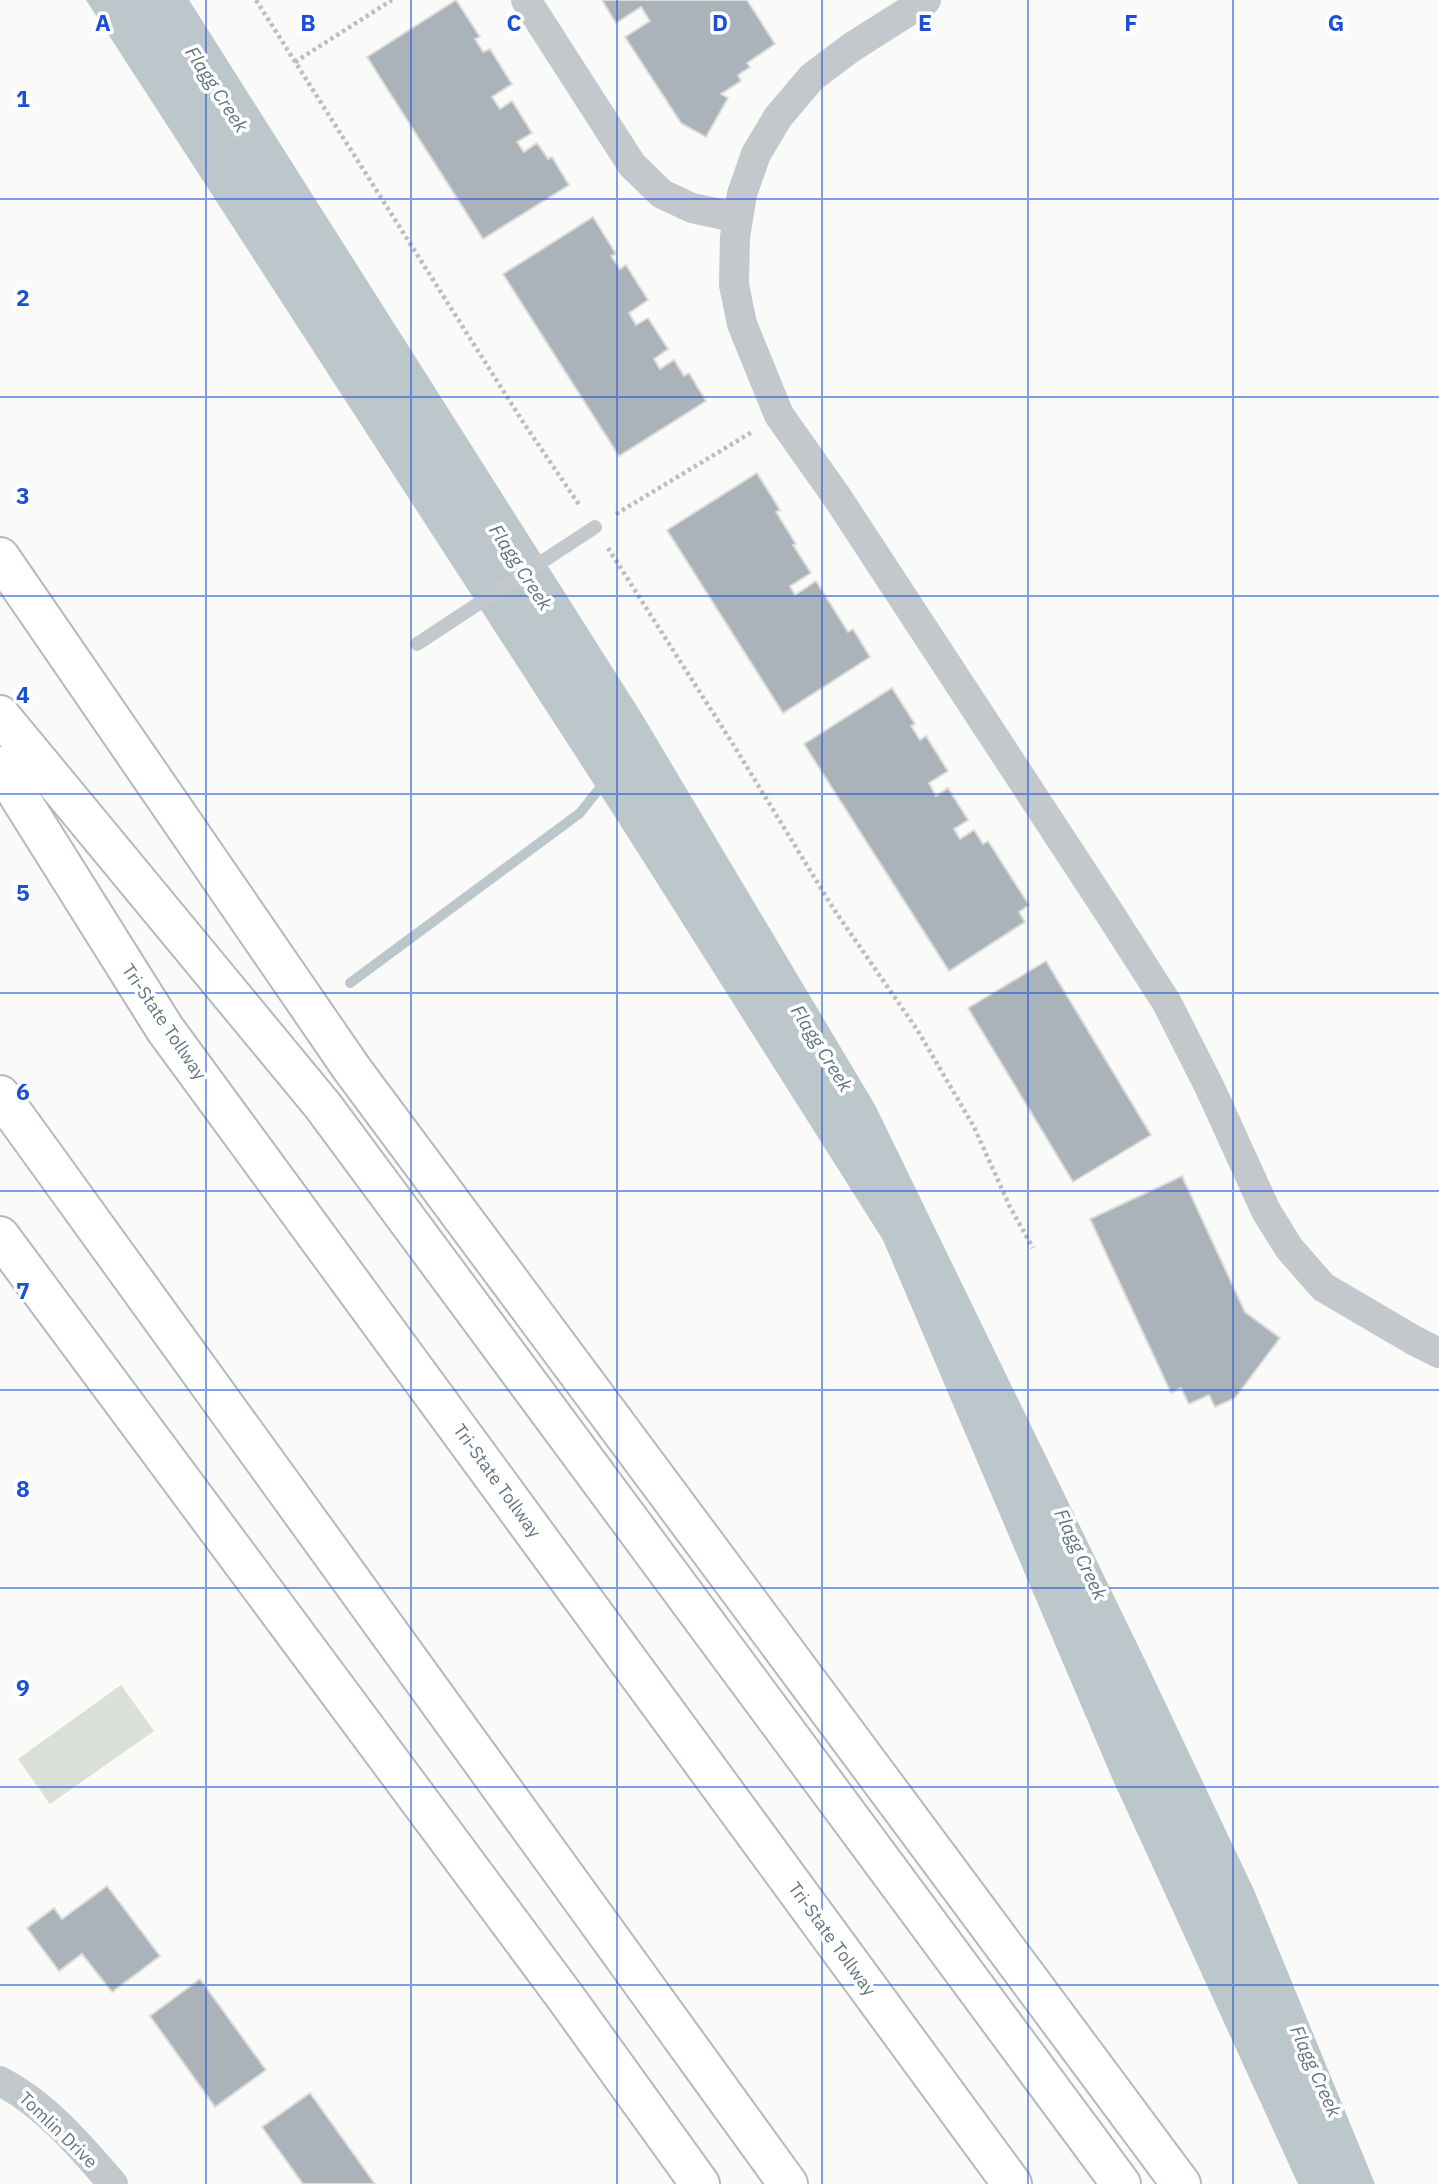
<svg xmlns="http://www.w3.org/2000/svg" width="1439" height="2184" font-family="'IBM Plex Sans',sans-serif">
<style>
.green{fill:#dadfd7}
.water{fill:#bbc7cb}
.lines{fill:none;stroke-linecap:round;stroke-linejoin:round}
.stream{stroke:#bbc7cb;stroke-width:10}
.building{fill:#aab3b9;stroke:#dcdcda;stroke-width:2}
.motorway-casing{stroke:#b4b9bd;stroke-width:42}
.path{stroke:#bbbfc2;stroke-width:4.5;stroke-dasharray:3.5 3.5;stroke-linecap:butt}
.service{stroke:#c3c8cc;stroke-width:14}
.minor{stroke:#c3c8cc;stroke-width:30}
.motorway{stroke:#fff;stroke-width:38}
.grid{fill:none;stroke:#1d4ed8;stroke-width:2;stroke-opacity:0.55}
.labels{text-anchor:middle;stroke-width:7;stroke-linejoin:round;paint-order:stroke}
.street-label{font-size:18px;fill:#657683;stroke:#fff}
.water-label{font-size:19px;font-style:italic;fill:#60757c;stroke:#fff}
.grid-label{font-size:23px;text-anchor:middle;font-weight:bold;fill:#1d4ed8;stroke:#fff;stroke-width:7;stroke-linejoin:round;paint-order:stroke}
</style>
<rect width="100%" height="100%" fill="#fafaf8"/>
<path class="green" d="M121,1685L154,1731L50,1804L18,1759Z"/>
<path class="water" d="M86,0H189L643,716L875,1105L1145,1660L1254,1890L1375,2184H1298L1112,1778L883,1240L621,826Z"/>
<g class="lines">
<path class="stream" d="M350,983L580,813L607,779"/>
</g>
<path class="building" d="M456,0L480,37L475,39L483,52L490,49L512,84L492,97L500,109L512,101L532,133L517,142L524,152L537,143L548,159L552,157L569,185L483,239L367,57Z
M602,0H747L775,44L747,63L750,67L738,75L741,81L721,94L728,98L706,137L681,123L625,37L650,21L641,7L616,23Z
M593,217L616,254L611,256L620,269L626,265L648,300L629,313L636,325L648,318L668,349L654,359L660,369L674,360L684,376L689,373L706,401L619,456L503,274Z
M757,473L780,510L776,512L796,544L793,545L811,573L790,586L795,595L816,581L848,632L853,629L870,657L783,713L667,530Z
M892,688L915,724L911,726L920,740L926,736L948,771L929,783L936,796L948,788L968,820L954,829L960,839L974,830L983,844L988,841L1029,905L1019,912L1025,922L949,971L804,744Z
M1046,961L1151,1135L1073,1182L968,1008Z
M1182,1176L1245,1312L1280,1338L1235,1398L1215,1407L1209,1395L1189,1404L1181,1388L1171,1393L1090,1219Z
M107,1886L160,1956L112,1992L82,1954L59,1971L27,1928L54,1908L62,1919Z
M200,1979L266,2070L215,2107L150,2016Z
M310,2093L375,2184H303L262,2127Z"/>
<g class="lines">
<g class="motorway-casing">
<path id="motorway" d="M0,557L352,1069L1181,2184
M0,715L323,1106L1121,2184
M0,766L165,1029L1012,2184
M0,1095L788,2184
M0,1236L566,1998L700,2184"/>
</g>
<path class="path" d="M256,0L523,422L580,506
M295,62L392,0
M616,514L752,432
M608,548L736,749L833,908L918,1031L974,1127L1010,1207L1033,1248"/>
<path class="service" d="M417,644L595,527"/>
<path class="minor" d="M526,0L632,165L662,194L692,208L738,218
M926,0L852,47L812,77L778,117L756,154L742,194L735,237L734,285L742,324L779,415L837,497L1112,917L1167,1003L1210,1088L1266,1211L1289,1248L1323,1287L1415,1341L1439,1353
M0,2081C45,2104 80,2146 113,2184"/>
<use href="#motorway" class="motorway"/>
</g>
<path class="grid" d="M206,0V2184M411,0V2184M617,0V2184M822,0V2184M1028,0V2184M1233,0V2184M0,199H1439M0,397H1439M0,596H1439M0,794H1439M0,993H1439M0,1191H1439M0,1390H1439M0,1588H1439M0,1787H1439M0,1985H1439"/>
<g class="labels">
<g class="street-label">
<text transform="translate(164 1022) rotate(56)" y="6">Tri-State Tollway</text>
<text transform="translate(497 1481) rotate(54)" y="6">Tri-State Tollway</text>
<text transform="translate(832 1939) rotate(54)" y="6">Tri-State Tollway</text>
<text transform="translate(58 2130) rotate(44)" y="6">Tomlin Drive</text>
</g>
<g class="water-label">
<text transform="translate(217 89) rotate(57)" y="7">Flagg Creek</text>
<text transform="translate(521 567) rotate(57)" y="7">Flagg Creek</text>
<text transform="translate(822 1048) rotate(58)" y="7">Flagg Creek</text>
<text transform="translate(1081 1554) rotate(65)" y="7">Flagg Creek</text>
<text transform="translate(1316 2071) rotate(66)" y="7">Flagg Creek</text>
</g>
</g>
<g class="grid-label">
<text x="103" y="31">A</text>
<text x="308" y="31">B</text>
<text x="514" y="31">C</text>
<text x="720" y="31">D</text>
<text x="925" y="31">E</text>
<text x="1131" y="31">F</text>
<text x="1336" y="31">G</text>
<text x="23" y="107">1</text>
<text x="23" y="306">2</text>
<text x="23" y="504">3</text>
<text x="23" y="703">4</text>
<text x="23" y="901">5</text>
<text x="23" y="1100">6</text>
<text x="23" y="1299">7</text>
<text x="23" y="1497">8</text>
<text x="23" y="1696">9</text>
</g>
</svg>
